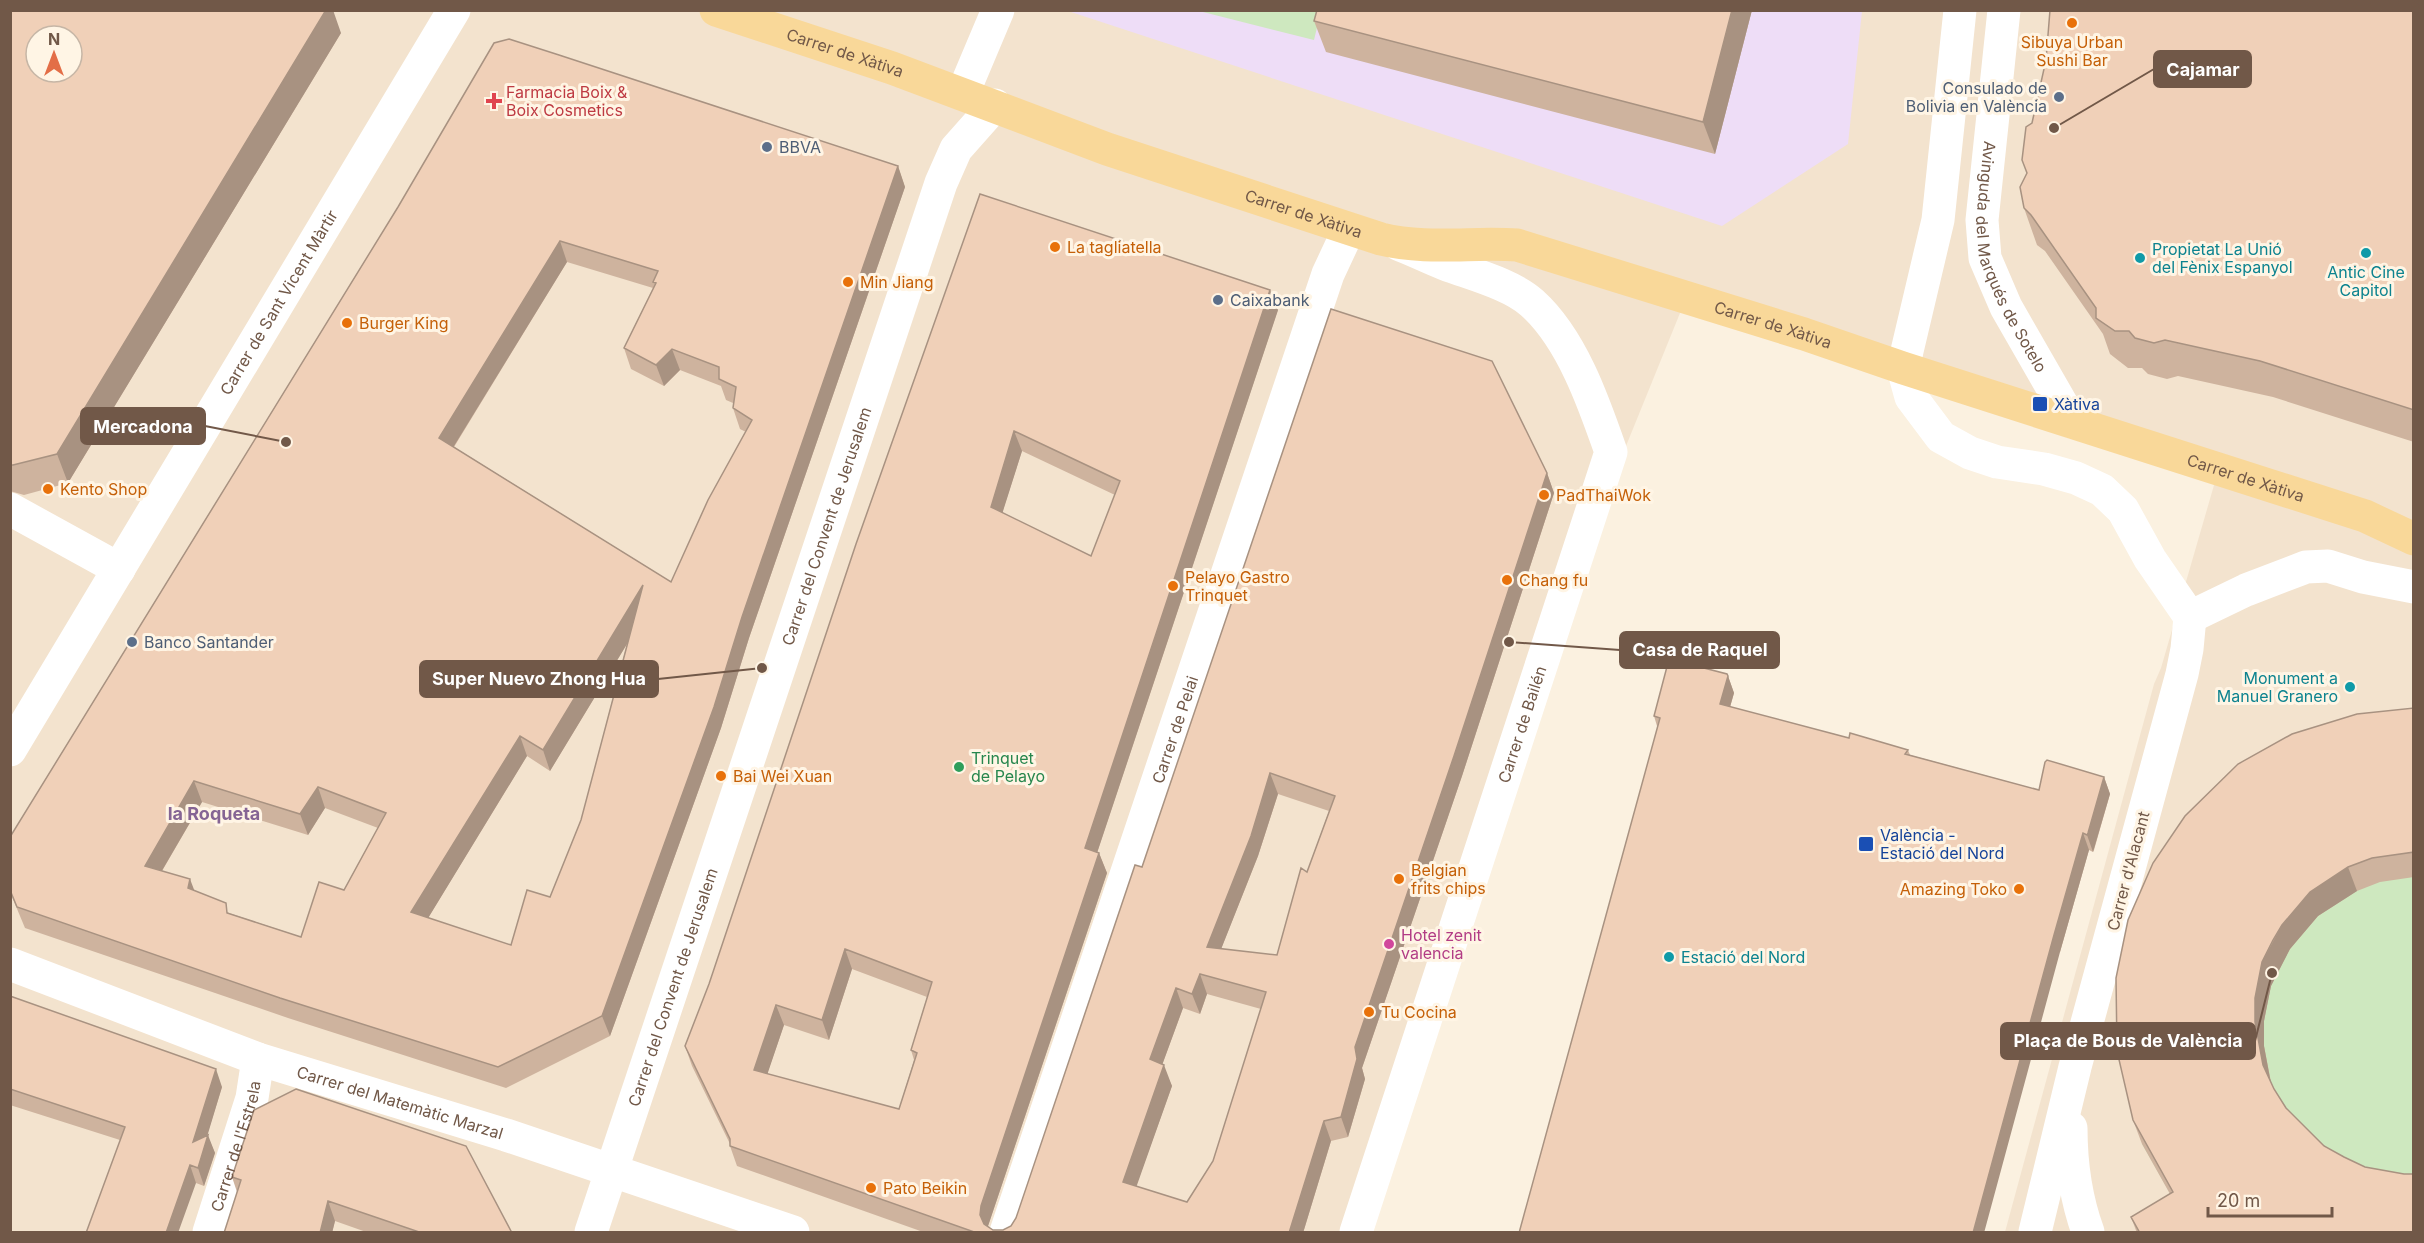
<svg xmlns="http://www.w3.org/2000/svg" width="2424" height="1243" font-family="Inter,sans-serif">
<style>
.residential{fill:#f3e3ce;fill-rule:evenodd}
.education{fill:#eeddf7}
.green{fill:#cee8bf}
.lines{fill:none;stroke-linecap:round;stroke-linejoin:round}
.minor{stroke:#fff;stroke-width:33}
.major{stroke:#f9d899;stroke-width:33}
.wall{fill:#ceb39e;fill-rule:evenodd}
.shaded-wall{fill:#a89281}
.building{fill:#f0d0b8;stroke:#a89281;stroke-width:1.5;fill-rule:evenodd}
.food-dot{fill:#e8710a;stroke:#fff5e5;stroke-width:2}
.service-dot{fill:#5c6f8a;stroke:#fff5e5;stroke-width:2}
.health-dot{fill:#e0444e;stroke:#fff5e5;stroke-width:2}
.culture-dot{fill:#0f9aa8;stroke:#fff5e5;stroke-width:2}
.transit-dot{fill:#1a4fb4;stroke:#fff5e5;stroke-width:2}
.leisure-dot{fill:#2e9e5b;stroke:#fff5e5;stroke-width:2}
.hotel-dot{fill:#d1479c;stroke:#fff5e5;stroke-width:2}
.labels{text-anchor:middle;stroke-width:6;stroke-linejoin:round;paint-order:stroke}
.food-label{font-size:16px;fill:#c56008;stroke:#fff5e5;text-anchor:start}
.street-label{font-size:16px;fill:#715848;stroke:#fff5e5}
.service-label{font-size:16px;fill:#4e5e75;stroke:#fff5e5;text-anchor:start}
.health-label{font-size:16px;fill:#be3a42;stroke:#fff5e5;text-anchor:start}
.culture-label{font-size:16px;fill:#0d838f;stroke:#fff5e5;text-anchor:start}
.transit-label{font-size:16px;fill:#164399;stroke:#fff5e5;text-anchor:start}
.leisure-label{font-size:16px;fill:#27864d;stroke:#fff5e5;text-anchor:start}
.hotel-label{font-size:16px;fill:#b23c85;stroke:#fff5e5;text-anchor:start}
.neighbourhood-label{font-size:18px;font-weight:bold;fill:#856494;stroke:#fff5e5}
.leader{fill:none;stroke:#715848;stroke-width:2}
.callout-dot{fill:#715848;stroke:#fff5e5;stroke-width:2}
.callout{fill:#715848;stroke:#715848;stroke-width:2}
.callout-label{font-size:18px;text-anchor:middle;font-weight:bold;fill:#fff}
</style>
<rect width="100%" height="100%" fill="#fbf1e0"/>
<path class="residential" d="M10,11H2413V1232H2005L2154,684L2161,668L2221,461L1691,286L1613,478L1360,1232H11ZM36,36H72V72H36Z"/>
<path class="education" d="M1068,11H1862L1848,144L1722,226Z"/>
<path class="green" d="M1199,11H1321L1314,40Z
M2413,732V1232L2175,1202L2142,1144Z"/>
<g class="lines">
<g class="minor">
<path d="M1960,10L1938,220L1903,368L1911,397L1941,437L1970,453L1997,462L2044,469L2076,478L2102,490L2123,510L2150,559L2190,617L2187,649L2182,674L2075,1067L2035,1232"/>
<path id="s1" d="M2004,10L1982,220L1985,258L2006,307L2072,422"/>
<path d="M963,93L998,10"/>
<path d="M10,509L119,569"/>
<path d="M2190,617L2246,590L2306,567L2328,566L2363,577L2414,587"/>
<path id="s2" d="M10,750L454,10"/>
<path id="s3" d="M10,964L258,1059L506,1135L793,1232"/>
<path d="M2071,1128C2071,1164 2076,1199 2088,1232"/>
<path id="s4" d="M209,1232L252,1098L258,1059"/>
<path id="s5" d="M591,1232L941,183L956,149L995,105"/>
<path id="s6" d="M1006,1232L1328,274L1349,229"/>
<path id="s7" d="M1356,1232L1611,452C1594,403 1572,339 1532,303C1511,284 1471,274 1445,264C1429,258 1414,250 1398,244"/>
</g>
<path class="major" id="s8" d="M716,10L892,68L1107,149L1381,239C1426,250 1472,242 1517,245L1804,334L1903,368L2365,516L2414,539"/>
</g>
<path class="wall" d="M10,10L341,33L68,483L24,495L10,491Z
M1317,10H1752L1715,154L1326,52L1314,21Z
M2414,10V442L2273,397L2178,376L2167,379L2148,374L2142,368H2128L2110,354L2103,334L2045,251L2037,245L2024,208Z
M898,166L905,187L749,638L721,728L610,1036L506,1088L288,1018L25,928L10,892V837L398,207ZM567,262L653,288L624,348L631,369L664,386L680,370L721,386L726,400L733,403V408L740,429L746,432L671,582L454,447ZM627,644L581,820L550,897L511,945L428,918L527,756L550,771ZM202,802L308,835L325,808L378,828L344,890L301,937L229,913L194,890L162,871Z
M980,194L1278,310L1097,853H1099L1107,873L988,1226L993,1230H1003L1011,1226L1016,1218L1142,867L1547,473L1554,493L1462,776L1362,1068L1365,1079L1348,1137L1331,1141L1303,1233H926L737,1166L730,1146V1144L692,1066L685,1046L709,984ZM1022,451L1115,495L1091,556L1002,513ZM1278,794L1329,811L1307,872L1277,955L1221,949L1258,856ZM852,969L927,997L911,1050L914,1060L899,1109L767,1074L784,1025L829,1040ZM1207,994L1261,1009L1213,1161L1187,1202L1136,1186L1172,1086L1162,1065L1183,1008L1200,1014Z
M1728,676L1734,693L1730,707L1849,738L1908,750L1910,755L2039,790L2104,777L2110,794L2094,850L2093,852L2089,850L2060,952L1657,726L1654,716Z
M2414,708V877L2380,882L2357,891L2318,916L2290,949L2282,964L2271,986L2264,1021V1046L2271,1082L2274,1089L2286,1108L2414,1233H2137L2131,1217L2170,1194L2142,1144L2133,1120Z
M10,996L222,1087L207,1135L215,1153L204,1186L196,1183L120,1140L10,1105Z
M232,1177L512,1233H369L335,1221L332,1233H224L237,1192Z"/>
<path class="shaded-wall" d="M326,10H333L341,33L68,483L57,454Z
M1732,10H1752L1715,154L1703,122Z
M898,166L905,187L749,638L721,728L610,1036L602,1016L742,617Z
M560,241L567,262L446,459L439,438Z
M1270,290L1278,310L1092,868L1085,848Z
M672,349L680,370L664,386L656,365Z
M1014,431L1022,451L998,527L991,507Z
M1547,473L1554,493L1462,776L1362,1068L1365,1079L1348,1137L1341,1117L1355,1047Z
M643,585L650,606L550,771L543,750Z
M1728,676L1734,693L1726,721L1720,704Z
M520,736L527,756L419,933L411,912Z
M1270,773L1278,794L1258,856L1214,967L1207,947Z
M2104,777L2110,794L2093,852L2087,835Z
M194,781L202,802L153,886L145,866Z
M318,787L325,808L308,835L300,814Z
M2083,833L2089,850L2060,952L1984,1233H1973L2054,935Z
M1099,853L1107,873L988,1226V1233L980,1215L981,1206Z
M2348,867L2357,891L2318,916L2290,949L2271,986L2264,1021V1046L2272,1089L2263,1065L2255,1022V998L2262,962L2282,925L2310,892Z
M190,879L198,900L188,888Z
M845,949L852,969L829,1040L822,1020Z
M1200,974L1207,994L1200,1014L1192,994Z
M1176,988L1183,1008L1157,1079L1150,1059Z
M776,1005L784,1025L762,1090L754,1070Z
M1164,1065L1172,1086L1131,1202L1123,1182Z
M216,1069L222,1087L200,1160L193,1142Z
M1324,1121L1331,1141L1303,1233H1289Z
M208,1135L215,1153L204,1186L198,1168Z
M190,1165L196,1183L178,1233H166Z
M328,1201L335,1221L332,1233H320Z"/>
<path class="building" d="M10,10H326L57,454L13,465H10ZM36,36H72V72H36Z
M1317,10H1732L1703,122L1314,21Z
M2050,10H2414V410L2260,361L2165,340L2154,343L2135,338L2129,331H2115L2096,318V308L2031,215L2024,208L2020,187L2027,173L2022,160L2026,127L2032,123L2046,60Z
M509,39L559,55L898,166L742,617L714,707L602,1016L498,1067L280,998L17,907L10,890V837L398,207L494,43ZM560,241L658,271L653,282L656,283L624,348L656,365L672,349L719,367V379L736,387L733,408L752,420L708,500L671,582L439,438ZM643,585L581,820L550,897L527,890L511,945L411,912L520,736L543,750ZM194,781L300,814L318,787L386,813L344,890L319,882L301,937L227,913L226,903L188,888L190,879L145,866Z
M980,194L1270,290L1085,848L1099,853L981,1206L980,1215L984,1224L993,1230H1003L1011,1226L1016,1218L1135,865L1142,867L1331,309L1492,361L1547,473L1454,756L1355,1047L1357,1059L1341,1117L1324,1121L1289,1233H977L730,1146V1139L685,1046L709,984L856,544ZM1014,431L1120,481L1091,556L991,507ZM1270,773L1335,796L1307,872L1301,868L1277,955L1207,947L1251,836ZM845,949L932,982L911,1050L917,1053L899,1109L754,1070L776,1005L822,1020ZM1200,974L1266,992L1213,1161L1187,1202L1123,1182L1164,1065L1150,1059L1176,988L1192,994Z
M1669,659L1727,674L1728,676L1720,704L1849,738L1850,733L1908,750L1905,754L2039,790L2045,762L2047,760L2104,777L2088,833L2087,835L2083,833L2054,935L1973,1233H1519L1660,718L1654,716Z
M2414,708V852L2372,858L2348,867L2310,892L2282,925L2273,940L2262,962L2255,998V1022L2263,1065L2274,1089L2286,1108L2324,1146L2344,1157L2365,1167L2404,1174H2414V1233H2140L2131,1217L2173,1192L2133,1120L2117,1051L2116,978L2128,920L2153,863L2185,816L2238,764L2292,734L2357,714Z
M10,996L216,1069L193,1142L208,1135L198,1168L190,1165L166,1233H86L125,1127L10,1089Z
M296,1089L466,1146L512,1233H422L328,1201L320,1233H224L241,1180L232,1177L254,1110Z"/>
<g class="food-dot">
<circle cx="2072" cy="23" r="6"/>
<circle cx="1055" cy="247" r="6"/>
<circle cx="848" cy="282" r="6"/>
<circle cx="347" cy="323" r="6"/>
<circle cx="48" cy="489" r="6"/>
<circle cx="1544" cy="495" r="6"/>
<circle cx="1507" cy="580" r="6"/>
<circle cx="1173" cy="586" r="6"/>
<circle cx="721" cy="776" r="6"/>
<circle cx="1399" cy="879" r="6"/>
<circle cx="2019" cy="889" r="6"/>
<circle cx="1369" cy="1012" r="6"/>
<circle cx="871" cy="1188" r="6"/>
</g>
<g class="service-dot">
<circle cx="2059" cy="97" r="6"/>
<circle cx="767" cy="147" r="6"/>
<circle cx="1218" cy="300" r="6"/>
<circle cx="132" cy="642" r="6"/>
</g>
<path class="health-dot" d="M491 92h6v6h6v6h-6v6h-6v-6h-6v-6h6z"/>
<g class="culture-dot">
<circle cx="2366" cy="253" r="6"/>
<circle cx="2140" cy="258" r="6"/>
<circle cx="2350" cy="687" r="6"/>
<circle cx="1669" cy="957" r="6"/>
</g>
<g class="transit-dot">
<rect x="2032" y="396" width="16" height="16" rx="3"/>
<rect x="1858" y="836" width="16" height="16" rx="3"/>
</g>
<circle class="leisure-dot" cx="959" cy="767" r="6"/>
<circle class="hotel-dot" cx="1389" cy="944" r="6"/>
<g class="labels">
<g class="food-label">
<text x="2072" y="48" text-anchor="middle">Sibuya Urban<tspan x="2072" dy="18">Sushi Bar</tspan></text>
<text x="1067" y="253">La tagliatella</text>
<text x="860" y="288">Min Jiang</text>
<text x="359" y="329">Burger King</text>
<text x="60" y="495">Kento Shop</text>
<text x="1556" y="501">PadThaiWok</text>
<text x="1185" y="583">Pelayo Gastro<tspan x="1185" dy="18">Trinquet</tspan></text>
<text x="1519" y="586">Chang fu</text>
<text x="733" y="782">Bai Wei Xuan</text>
<text x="1411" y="876">Belgian<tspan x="1411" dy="18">frits chips</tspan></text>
<text x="2007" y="895" text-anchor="end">Amazing Toko</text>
<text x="1381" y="1018">Tu Cocina</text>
<text x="883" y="1194">Pato Beikin</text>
</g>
<g class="street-label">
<text dy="6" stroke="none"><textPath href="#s8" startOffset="136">Carrer de Xàtiva</textPath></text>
<text dy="6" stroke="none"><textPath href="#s8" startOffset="622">Carrer de Xàtiva</textPath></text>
<text dy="6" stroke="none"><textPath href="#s1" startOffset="254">Avinguda del Marqués de Sotelo</textPath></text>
<text dy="6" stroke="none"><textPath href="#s2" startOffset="522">Carrer de Sant Vicent Màrtir</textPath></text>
<text dy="6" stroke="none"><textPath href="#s8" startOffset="1108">Carrer de Xàtiva</textPath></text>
<text dy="6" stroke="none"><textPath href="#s8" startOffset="1605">Carrer de Xàtiva</textPath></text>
<text dy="6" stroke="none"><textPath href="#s5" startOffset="744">Carrer del Convent de Jerusalem</textPath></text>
<text dy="6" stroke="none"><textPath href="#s7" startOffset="534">Carrer de Bailén</textPath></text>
<text dy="6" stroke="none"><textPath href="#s6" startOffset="530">Carrer de Pelai</textPath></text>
<text transform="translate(2128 871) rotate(-75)" y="6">Carrer d'Alacant</text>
<text dy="6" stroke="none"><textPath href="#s5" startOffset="258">Carrer del Convent de Jerusalem</textPath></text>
<text dy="6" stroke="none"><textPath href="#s3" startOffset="414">Carrer del Matemàtic Marzal</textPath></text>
<text dy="6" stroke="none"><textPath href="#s4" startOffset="90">Carrer de l'Estrela</textPath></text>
</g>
<g class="service-label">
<text x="2047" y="94" text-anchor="end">Consulado de<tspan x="2047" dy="18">Bolivia en València</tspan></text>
<text x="779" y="153">BBVA</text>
<text x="1230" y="306">Caixabank</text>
<text x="144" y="648">Banco Santander</text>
</g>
<g class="health-label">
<text x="506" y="98">Farmacia Boix &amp;<tspan x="506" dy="18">Boix Cosmetics</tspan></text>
</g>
<g class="culture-label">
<text x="2152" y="255">Propietat La Unió<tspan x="2152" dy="18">del Fènix Espanyol</tspan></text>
<text x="2366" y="278" text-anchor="middle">Antic Cine<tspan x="2366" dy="18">Capitol</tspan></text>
<text x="2338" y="684" text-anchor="end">Monument a<tspan x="2338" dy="18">Manuel Granero</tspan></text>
<text x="1681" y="963">Estació del Nord</text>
</g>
<g class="transit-label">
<text x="2054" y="410">Xàtiva</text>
<text x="1880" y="841">València -<tspan x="1880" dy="18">Estació del Nord</tspan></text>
</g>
<g class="leisure-label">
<text x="971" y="764">Trinquet<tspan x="971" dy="18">de Pelayo</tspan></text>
</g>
<g class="hotel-label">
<text x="1401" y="941">Hotel zenit<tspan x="1401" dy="18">valencia</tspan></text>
</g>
<g class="neighbourhood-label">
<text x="214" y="820">la Roqueta</text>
</g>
</g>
<path class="leader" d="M2054 128L2154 69M286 442L205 426M1509 642L1620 650M762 668L658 679M2272 973L2255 1041"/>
<g class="callout-dot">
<circle cx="2054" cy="128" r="6"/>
<circle cx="286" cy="442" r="6"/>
<circle cx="1509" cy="642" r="6"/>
<circle cx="762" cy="668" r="6"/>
<circle cx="2272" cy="973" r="6"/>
</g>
<g class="callout">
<rect x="2154" y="51" width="97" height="36" rx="6"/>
<rect x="81" y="408" width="124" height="36" rx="6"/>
<rect x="1620" y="632" width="159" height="36" rx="6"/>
<rect x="420" y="661" width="238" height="36" rx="6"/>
<rect x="2001" y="1023" width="254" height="36" rx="6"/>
</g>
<g class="callout-label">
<text x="2203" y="76">Cajamar</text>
<text x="143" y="433">Mercadona</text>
<text x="1700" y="656">Casa de Raquel</text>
<text x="539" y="685">Super Nuevo Zhong Hua</text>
<text x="2128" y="1047">Plaça de Bous de València</text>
</g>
<rect width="2424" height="1243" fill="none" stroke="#715848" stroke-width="24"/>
<g transform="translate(54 54)"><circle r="28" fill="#fff5e5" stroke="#c6b6a6" stroke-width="1.5"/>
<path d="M0-4.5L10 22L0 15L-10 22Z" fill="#e36e47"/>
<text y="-9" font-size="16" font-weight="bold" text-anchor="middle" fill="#715848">N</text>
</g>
<path d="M2208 1207v9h124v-9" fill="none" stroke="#715848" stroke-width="3"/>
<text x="2217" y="1207" font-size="18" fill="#715848" stroke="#fff5e5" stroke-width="4.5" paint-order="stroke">20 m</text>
</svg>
